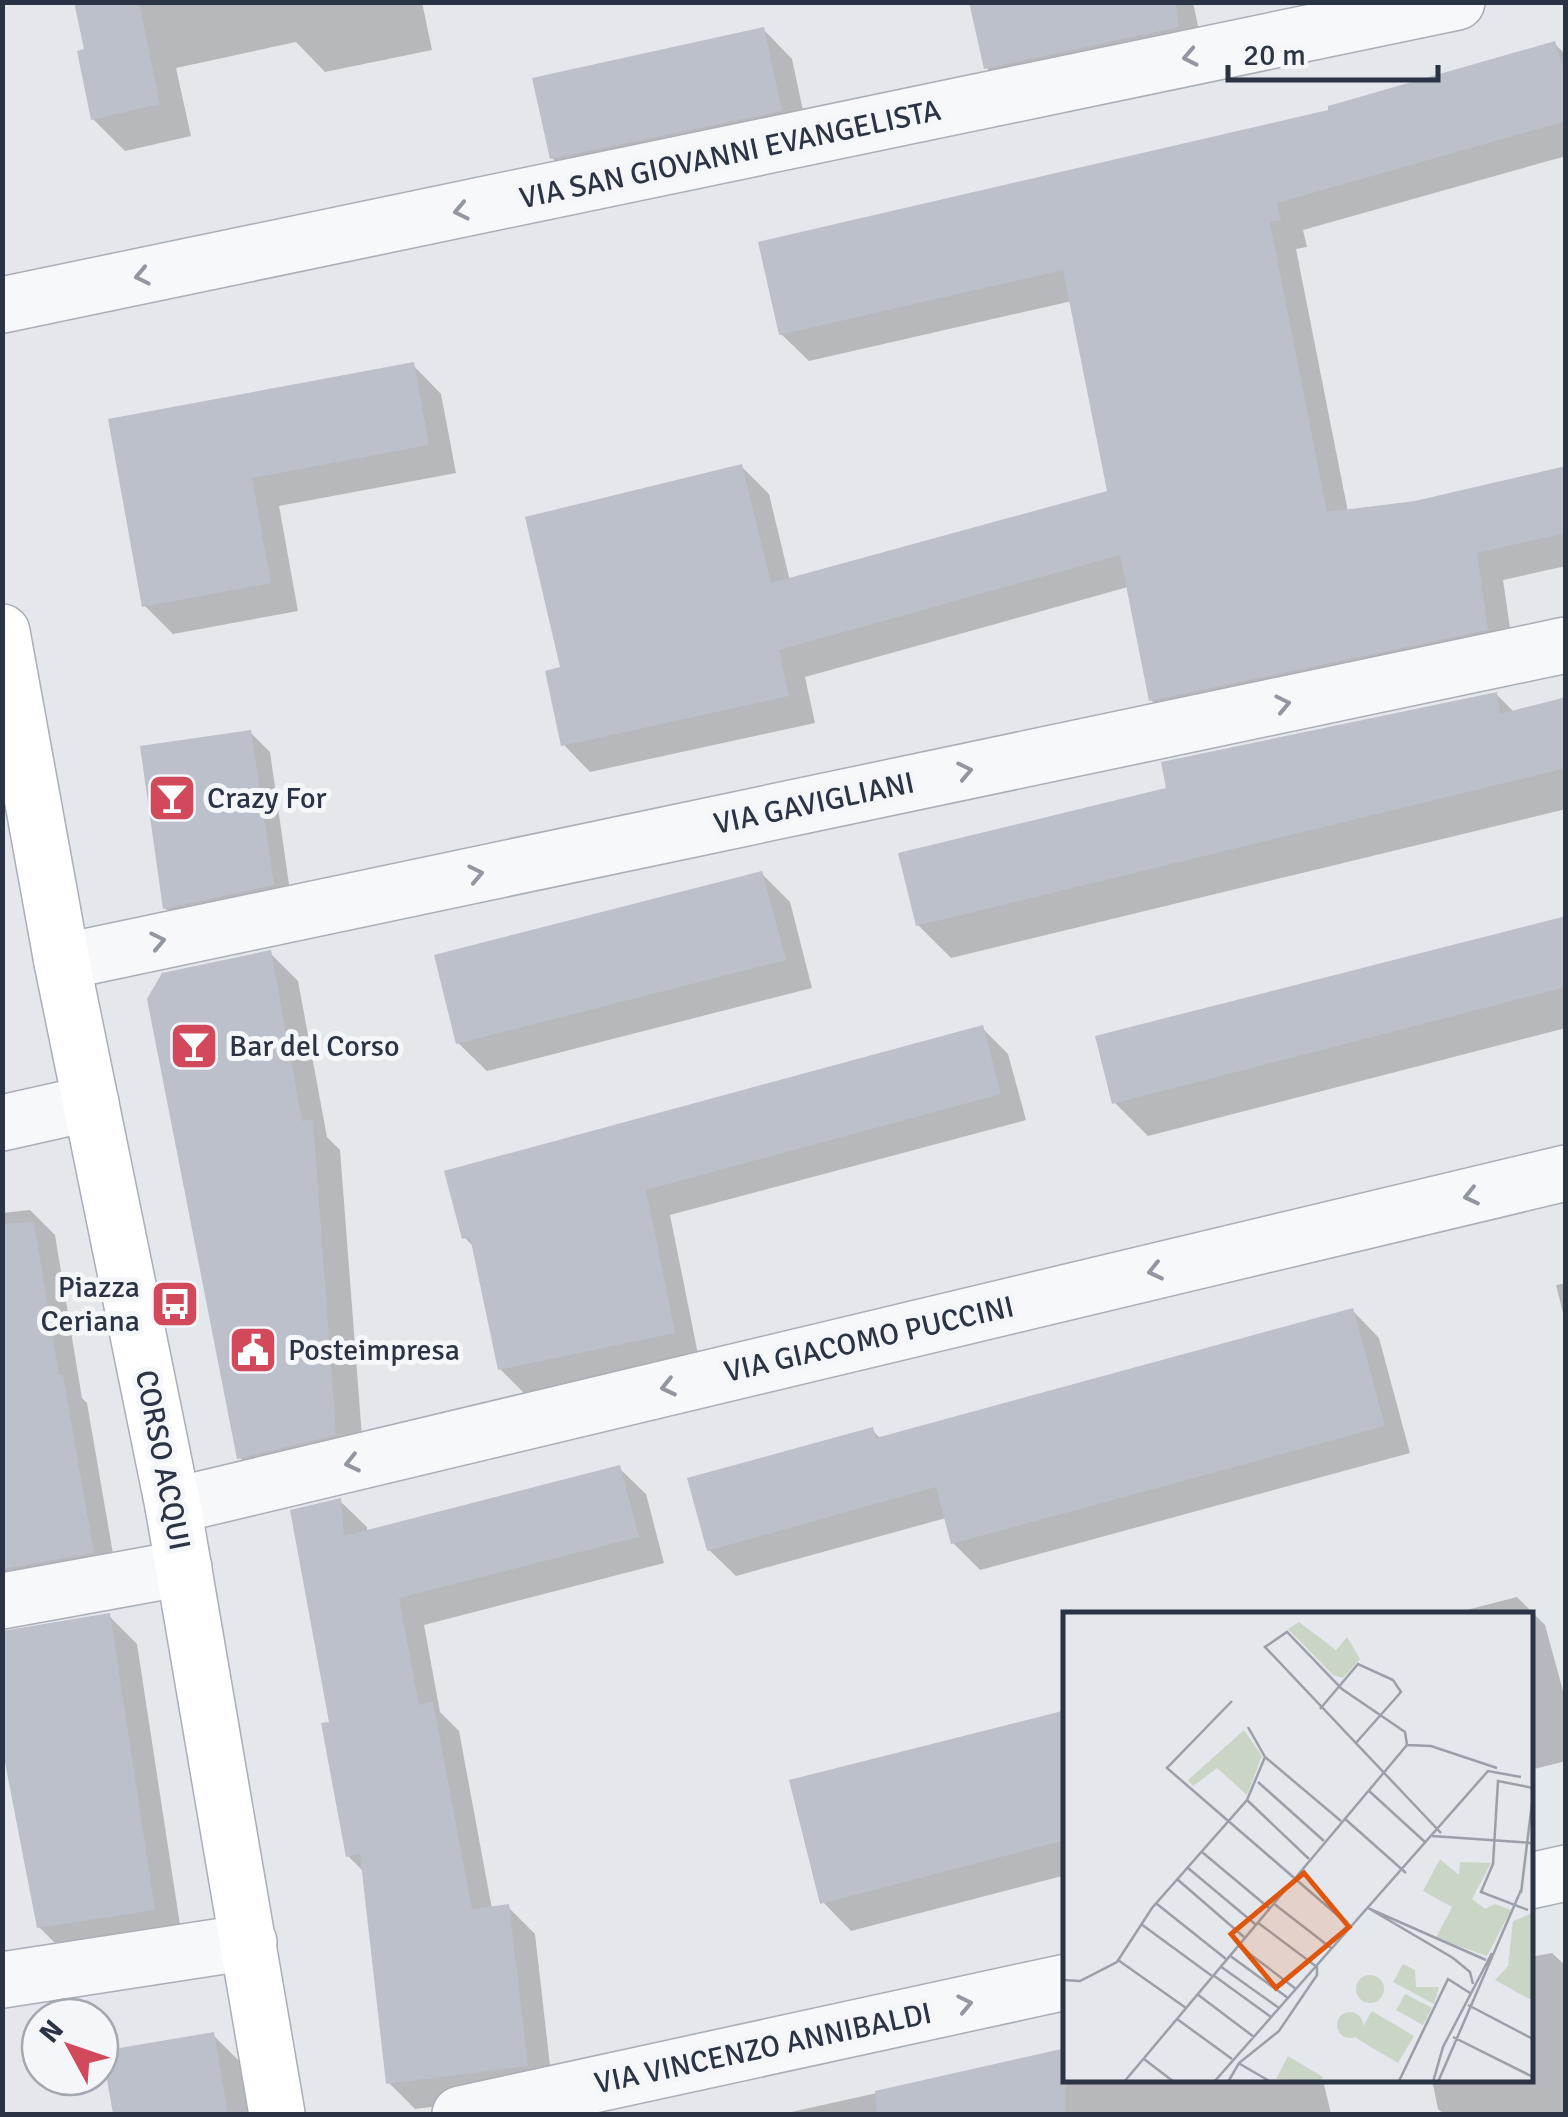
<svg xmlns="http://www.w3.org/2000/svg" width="1568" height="2117" font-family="Signika,sans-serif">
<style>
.shadow{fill:#0003}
.building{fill:#bbc0ca}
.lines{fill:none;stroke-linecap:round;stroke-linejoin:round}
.street-casing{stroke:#a9aeb7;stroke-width:58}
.secondary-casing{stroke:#a9aeb7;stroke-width:58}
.street{stroke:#f7f8fa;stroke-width:55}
.secondary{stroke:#fff;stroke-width:55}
.oneway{stroke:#9196a0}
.labels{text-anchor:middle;stroke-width:10;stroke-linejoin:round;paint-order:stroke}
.street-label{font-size:30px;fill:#2b3445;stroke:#f4f6f9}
.poi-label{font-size:30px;fill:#2b3445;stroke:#f4f6f9;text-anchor:start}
.inset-road{fill:none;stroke:#9a9fa9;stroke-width:2.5}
.view{fill:#df570f;fill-opacity:0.15;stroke:#df570f;stroke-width:5}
.inset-edge{fill:none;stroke:#2b3445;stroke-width:5}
</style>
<rect width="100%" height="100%" fill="#e4e7ec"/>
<path class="shadow" d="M76,2H422L432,50L325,72L296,42L176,68L191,136L125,151L93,119L86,51Z
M972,2H1193L1204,55L1015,96L986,67Z
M764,30L792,59L809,139L580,186L552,158Z
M1555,44L1566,55V156L1303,230L1307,247L1296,249L1348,512L1415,504L1566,469V566L1503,580L1514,656L1178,727L1151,700L1128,587L805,677L815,723L590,772L563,744V669L742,467L769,494L790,581L1110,492L1072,301L809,361L781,334L1332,112Z
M413,365L441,394L456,473L279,506L298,611L173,634L144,605L111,421Z
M1496,694L1515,713L1566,700V809L951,958L918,925L1169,790Z
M250,732L270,752L292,905L185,927L165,908Z
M761,873L790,902L812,988L487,1071L458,1043Z
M1566,918V1028L1148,1136L1115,1103Z
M270,953L298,981L327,1137L340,1150L364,1463L268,1486L239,1457Z
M982,1028L1008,1054L1026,1120L670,1215L699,1359L526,1395L500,1369L475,1248L465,1238Z
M30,1210L55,1235L82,1398L87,1403L117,1577L2,1589V1213Z
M1566,1283V1325L1556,1285Z
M1353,1311L1379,1338L1410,1453L980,1570L953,1543L946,1518L736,1576L709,1550L872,1430L881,1439Z
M619,1468L646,1494L664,1563L424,1625L440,1712L459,1731L492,1909L508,1907L535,1934L553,2092L415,2109L388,2082L364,1872L348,1856L332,1724L340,1501L367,1527V1532Z
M1517,1597L1545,1625L1566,1702V1761L1530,1770V1614H1451Z
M109,1616L137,1644L182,1938L68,1956L39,1927Z
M1066,1712V1875L851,1931L823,1902Z
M1552,1953L1566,1966V2114H1444L1438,2109L1432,2080H1530V1957Z
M213,2035L240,2062L249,2114H115L105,2053Z
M1066,2051V2080H1323L1331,2114H782Z"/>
<path class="building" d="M74,2H139L160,104L91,120L77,51L84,49Z
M969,2H1176L1179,27L984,69Z
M764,27L782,111L550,159L532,78Z
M1555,41L1566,76V121L1277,203L1281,220L1270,222L1327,512L1415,501L1566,466V533L1477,553L1488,630L1149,701L1120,555L779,650L789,696L561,746L545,671L560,667L525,517L742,464L771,583L1107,491L1063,270L779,335L758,242L1328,110V106Z
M414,362L429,445L252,478L271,583L142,607L108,419Z
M1497,692L1500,714L1566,697V768L916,926L898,853L1166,788L1161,762Z
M251,730L274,885L163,909L140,746Z
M762,871L786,960L456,1044L434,955Z
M1566,916V987L1112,1104L1095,1036Z
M271,950L302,1121L313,1119L336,1435L237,1459L147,999L162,973Z
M983,1025L1001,1094L646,1190L675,1333L498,1370L470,1237L462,1239L444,1171Z
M34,1222L59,1375H63L94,1553L2,1569V1224Z
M1353,1308L1385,1426L951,1544L936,1487L707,1551L687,1478L873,1427L876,1438Z
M620,1465L639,1537L399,1598L419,1705L433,1702L472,1909L509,1904L528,2066L386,2084L360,1854L346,1857L321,1723L329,1722L290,1510L341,1498L344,1536Z
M110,1613L155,1910L37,1928L2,1747V1631Z
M1066,1710V1840L820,1904L789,1780Z
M214,2032L228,2114H113L102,2051Z
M1066,2048V2114H877L875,2091Z"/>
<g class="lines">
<g class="street-casing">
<path id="street" d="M2,305L1457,2
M62,962L1566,645
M2,1123L91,1103
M173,1506L1566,1173
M2,1601L184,1568
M1530,1881L1566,1873
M2,1980L249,1942
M460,2114L1066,1982"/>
</g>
<g class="secondary-casing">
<path id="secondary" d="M2,632L62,962L173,1506L277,2114"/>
</g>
<use href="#street" class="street"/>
<use href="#secondary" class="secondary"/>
</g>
<defs><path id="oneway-chevron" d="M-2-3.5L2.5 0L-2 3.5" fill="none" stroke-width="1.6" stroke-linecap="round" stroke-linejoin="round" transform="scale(2.5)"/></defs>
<g class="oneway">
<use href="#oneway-chevron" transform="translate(1190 57) rotate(169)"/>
<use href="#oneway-chevron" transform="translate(461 211) rotate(168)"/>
<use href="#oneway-chevron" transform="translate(142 276) rotate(168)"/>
<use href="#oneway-chevron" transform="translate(1283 704) rotate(-12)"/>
<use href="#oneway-chevron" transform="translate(965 771) rotate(-12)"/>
<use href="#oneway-chevron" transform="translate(476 874) rotate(-12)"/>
<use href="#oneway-chevron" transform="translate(158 941) rotate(-12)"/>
<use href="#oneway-chevron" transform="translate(1471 1196) rotate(167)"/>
<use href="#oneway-chevron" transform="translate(1155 1271) rotate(167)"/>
<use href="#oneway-chevron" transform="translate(668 1387) rotate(167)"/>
<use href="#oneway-chevron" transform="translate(352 1463) rotate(167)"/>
<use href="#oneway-chevron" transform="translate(965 2004) rotate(-12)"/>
</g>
<defs>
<g id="bar-square" transform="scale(2.5)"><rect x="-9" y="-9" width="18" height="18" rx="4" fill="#d1495b" stroke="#f4f6f9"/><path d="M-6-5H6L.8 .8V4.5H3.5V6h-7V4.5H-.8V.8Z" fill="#fff"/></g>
<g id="bus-square" transform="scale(2.5)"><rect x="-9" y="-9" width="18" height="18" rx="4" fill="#d1495b" stroke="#f4f6f9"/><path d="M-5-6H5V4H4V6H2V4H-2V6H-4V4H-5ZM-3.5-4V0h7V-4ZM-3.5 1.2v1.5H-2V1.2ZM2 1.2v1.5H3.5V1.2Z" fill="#fff"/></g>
<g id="civic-square" transform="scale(2.5)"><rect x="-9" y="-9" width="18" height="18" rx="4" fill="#d1495b" stroke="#f4f6f9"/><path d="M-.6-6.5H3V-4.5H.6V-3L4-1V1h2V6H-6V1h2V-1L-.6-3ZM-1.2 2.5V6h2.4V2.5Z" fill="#fff"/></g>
</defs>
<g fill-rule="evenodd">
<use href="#bar-square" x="172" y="798"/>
<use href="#bar-square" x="194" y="1046"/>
<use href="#bus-square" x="175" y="1304"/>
<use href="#civic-square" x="253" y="1350"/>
</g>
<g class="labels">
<g class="street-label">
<text transform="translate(730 154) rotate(-12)" y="10">VIA SAN GIOVANNI EVANGELISTA</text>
<text transform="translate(814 803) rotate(-12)" y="10">VIA GAVIGLIANI</text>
<text transform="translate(869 1339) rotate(-13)" y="10">VIA GIACOMO PUCCINI</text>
<text transform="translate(163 1460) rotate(79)" y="10">CORSO ACQUI</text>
<text transform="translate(763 2048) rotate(-12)" y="10">VIA VINCENZO ANNIBALDI</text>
</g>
<g class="poi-label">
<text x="207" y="808">Crazy For</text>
<text x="229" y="1056">Bar del Corso</text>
<text x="140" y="1297" text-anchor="end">Piazza<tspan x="140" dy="34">Ceriana</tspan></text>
<text x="288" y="1360">Posteimpresa</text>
</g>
</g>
<g transform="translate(1063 1612)">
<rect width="470" height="470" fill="#e4e7ec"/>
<path d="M236,10L273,38L284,25L297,47L280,66L270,63L225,17ZM181,118L199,144L184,183L154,156L130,174L125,168ZM377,247L396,263L397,250L428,251L409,287L422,297L432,292L448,298L424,344L373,326L389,295L360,279ZM470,301V389L432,368L445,354L450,309ZM340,352L352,358L353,375H376L371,392L330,370ZM293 377a14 14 0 1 1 28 0a14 14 0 1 1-28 0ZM342,382L369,396L360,413L333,398ZM309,399L351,424L335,451L293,426ZM274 413a13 13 0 1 1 26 0a13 13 0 1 1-26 0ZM225,444L260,465L258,470L213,467Z" fill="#c9d6c5"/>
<path class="inset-road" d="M169,89L104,156L288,315M257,97L295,52L330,68L338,80L292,132M344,133L342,120L279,77L224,20L202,35L378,221M202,145L278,209M195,170L261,229M305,178L363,231M184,188L246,247M281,206L343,261M369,224L469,231M139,240L206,296M125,256L192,312M114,267L181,325M458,281L470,183M210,291L268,336M94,292L163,347M305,296L390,346L407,360L410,372M307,297L423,348M465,298L418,280L430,252L435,169L470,176M78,312L149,364M175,333L233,377M166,343L225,386M55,348L123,396M157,354L216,396M150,363L208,405M0,368L17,369L54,350L89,296L184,188L202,145L185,115M134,382L191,425M405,393L470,427M114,407L169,447M390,425L470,465M81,447L111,470M177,452L208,470M61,470L344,133L368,134L434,156M151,470L425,159L458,165M165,470L176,451L216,419L254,363V355L194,310M324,470L336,469L385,367L407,381M370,470L380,435L429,341M375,470L458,278"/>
<path class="view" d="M241,261L286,315L213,376L168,322Z"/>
<rect width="470" height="470" class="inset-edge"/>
</g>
<rect width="1568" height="2117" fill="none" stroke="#2b3445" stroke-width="10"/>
<g transform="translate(70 2047) rotate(310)"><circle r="48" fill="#f4f6f9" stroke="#a4a8b1" stroke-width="2.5"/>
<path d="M0-8L18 38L0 25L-18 38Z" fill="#d1495b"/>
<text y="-15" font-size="28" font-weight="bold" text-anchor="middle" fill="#2b3445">N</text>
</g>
<path d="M1228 65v15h210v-15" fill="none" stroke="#2b3445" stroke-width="5"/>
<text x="1243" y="65" font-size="30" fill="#2b3445" stroke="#f4f6f9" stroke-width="8" paint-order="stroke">20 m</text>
</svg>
